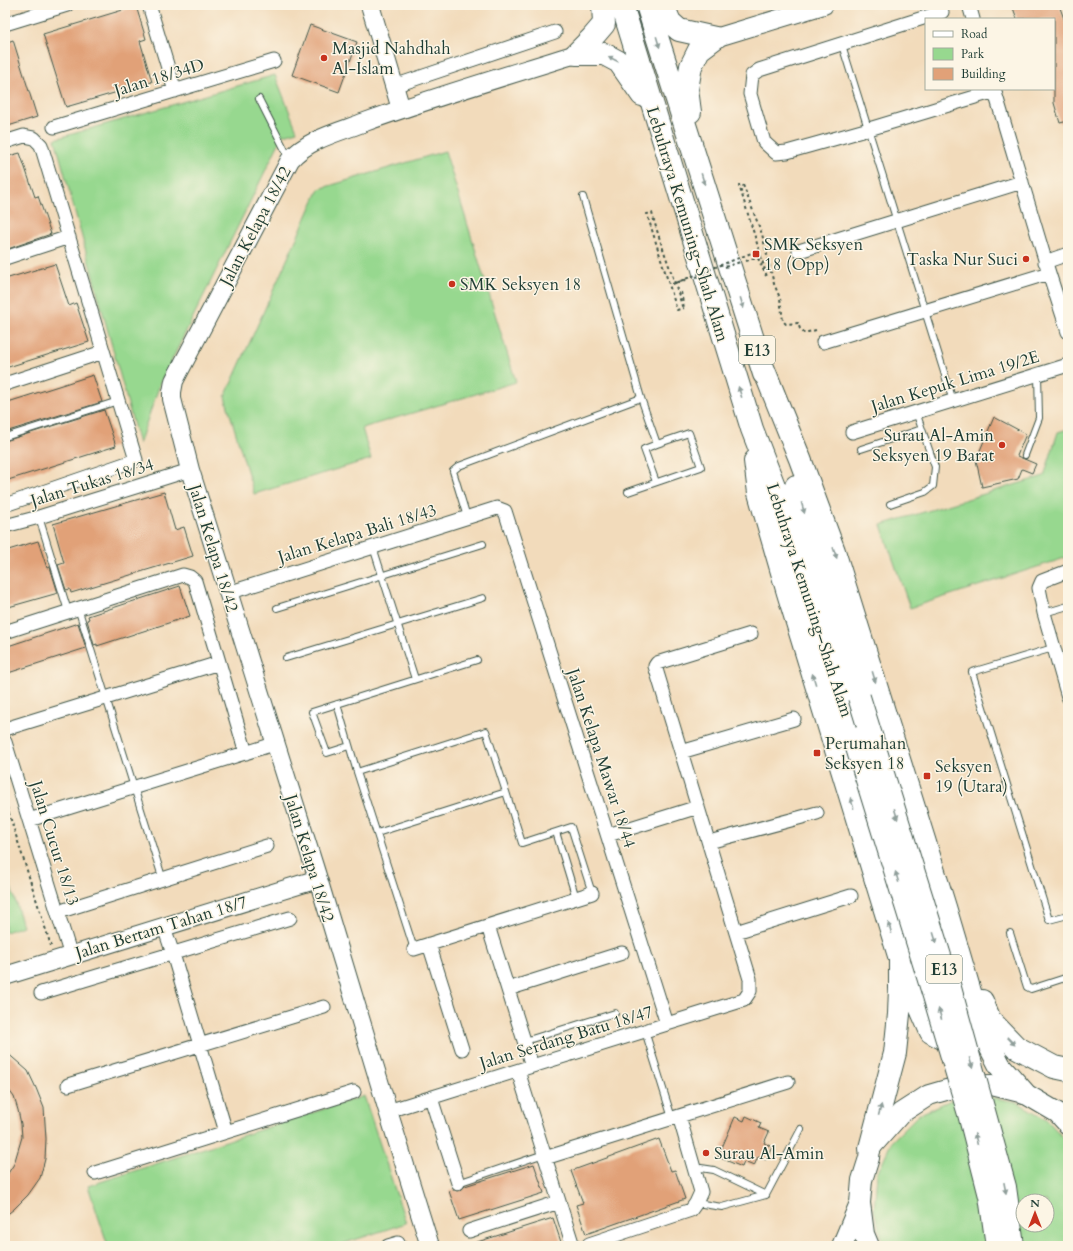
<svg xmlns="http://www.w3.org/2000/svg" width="1073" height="1251" font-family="Cardo,serif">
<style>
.green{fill:#97d88f;stroke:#5b8a62;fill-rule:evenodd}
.building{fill:#e1a178}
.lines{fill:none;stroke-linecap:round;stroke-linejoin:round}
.lane-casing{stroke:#3f5548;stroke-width:8}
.street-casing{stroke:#3f5548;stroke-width:15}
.secondary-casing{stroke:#3f5548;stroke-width:20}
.primary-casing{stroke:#3f5548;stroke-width:22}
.highway-casing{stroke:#3f5548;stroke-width:24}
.path{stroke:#3f5548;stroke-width:2;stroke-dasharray:3 3;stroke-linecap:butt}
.lane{stroke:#fff;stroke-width:6}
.street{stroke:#fff;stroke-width:13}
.secondary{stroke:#fff;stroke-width:18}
.primary{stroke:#fff;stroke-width:20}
.highway{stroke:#fff;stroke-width:22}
.highway-bridge-casing{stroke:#3f5548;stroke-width:24;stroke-linecap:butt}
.path-bridge{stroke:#3f5548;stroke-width:2;stroke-dasharray:3 3;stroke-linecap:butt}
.highway-bridge{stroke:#fff;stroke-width:22}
.oneway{fill:#8f9e9a}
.poi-dot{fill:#c8321e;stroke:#fcf5e5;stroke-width:1.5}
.labels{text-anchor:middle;stroke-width:3;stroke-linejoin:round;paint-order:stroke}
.shield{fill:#fcf5e5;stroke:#617469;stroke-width:1}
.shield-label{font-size:16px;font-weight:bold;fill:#1f3d34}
.poi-label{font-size:17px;fill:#1f3d34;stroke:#fcf5e5;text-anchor:start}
.street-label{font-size:17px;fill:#1f3d34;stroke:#fcf5e5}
</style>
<rect width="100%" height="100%" fill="#fcf5e5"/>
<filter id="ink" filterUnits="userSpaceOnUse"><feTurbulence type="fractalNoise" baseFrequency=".025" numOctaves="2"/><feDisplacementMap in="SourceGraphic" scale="8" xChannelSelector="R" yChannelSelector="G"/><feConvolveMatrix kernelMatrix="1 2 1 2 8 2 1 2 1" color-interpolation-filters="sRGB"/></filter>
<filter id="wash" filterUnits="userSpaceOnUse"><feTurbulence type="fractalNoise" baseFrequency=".012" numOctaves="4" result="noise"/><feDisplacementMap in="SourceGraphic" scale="16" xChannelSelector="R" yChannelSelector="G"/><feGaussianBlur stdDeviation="0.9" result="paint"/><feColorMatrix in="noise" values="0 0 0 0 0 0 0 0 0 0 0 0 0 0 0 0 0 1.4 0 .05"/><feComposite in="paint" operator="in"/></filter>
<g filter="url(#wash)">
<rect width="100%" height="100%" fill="#f2dbbb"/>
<path class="green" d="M275,75L297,131L283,135L160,384L139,444L55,139Z
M445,151L516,382L362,428L371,459L254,494L225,397L319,189Z
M1068,429V557L910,608L881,525L1044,476L1058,432Z
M5,868L23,926L5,932Z
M364,1096L406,1223L336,1246H108L88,1186Z
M984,1096L1017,1102L1046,1119L1068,1143V1246H884L874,1210L877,1174L892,1141L918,1115L951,1100ZM1023,1201H1047V1225H1023Z"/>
<g id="blocks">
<path class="building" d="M1012,5H1059L1068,30V121L1060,123L1054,103V19H1017Z
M136,6L146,39L140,41L152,82L66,107L43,34Z
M310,25L357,42L339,92L292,75Z
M13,40L37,117L5,127V43Z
M20,153L35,197L38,196L51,234L5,250V157Z
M55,264L69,306L76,303L89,342L5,368V279Z
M93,375L102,402L5,432V403Z
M104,410L116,446L5,481V441Z
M994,417L1026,434L1017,456L1036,464L1032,473L1022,469L1018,479L982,487L976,460Z
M164,492L175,530L184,527L193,556L71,593L70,589L66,590L58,565L64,563L53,524Z
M38,541L47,568L50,567L58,593L5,608V551Z
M180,586L190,616L97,646V644L94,645L87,620L89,619L88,616Z
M78,623L86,648L5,674V647Z
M5,1051L28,1071L36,1088L44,1108L46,1139L45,1159L40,1178L28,1195L14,1209L5,1216V1178L14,1164L22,1137L21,1124L18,1110L14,1097L5,1085Z
M746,1116L761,1123L759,1128L769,1132L764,1143L772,1147L766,1160L758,1157L754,1166L744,1162L742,1167L718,1157L735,1117L744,1121Z
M659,1139L671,1171L675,1170L685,1199L586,1234L576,1205L583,1203L571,1171Z
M534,1164L544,1193L459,1220L449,1191L454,1190L457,1191L461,1190L465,1186Z
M553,1218L561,1242L550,1246H472L471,1244Z"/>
</g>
</g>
<g filter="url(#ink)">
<use href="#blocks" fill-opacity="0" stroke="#3f5548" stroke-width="1"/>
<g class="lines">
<g class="lane-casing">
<path id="lane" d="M842,45L953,401
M259,99L289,158
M583,197L641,398L657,444L644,449L656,482
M5,437L118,401
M861,449L922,429
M1025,455L1039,418L1038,374
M628,492L701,467L689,433L657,444
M890,504L925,492L933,486L935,467L916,412
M39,517L68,611
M467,517L453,471L459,466L641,398
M373,547L415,679
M78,608L163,880
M277,608L483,544
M1044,613L1068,606
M1053,648L972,672L1049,920L1068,915
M286,658L483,598
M337,704L357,772
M349,746L327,753L312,712L477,660
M556,832L576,898
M377,833L506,792L522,843L571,827L592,893
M1010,933L1027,987L1031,989L1068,977
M414,949L357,772L486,731L506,792
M645,1031L672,1118
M525,1041L615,1013
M701,1168L714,1170L766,1195L801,1129
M458,1183L544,1154
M696,1203L722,1207L766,1195"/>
</g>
<g class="street-casing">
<path id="street" d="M149,5L175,91
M969,5L973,19
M942,12L759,70L752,75L750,94L764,142L776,153L787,152L869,129L995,91
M5,24L67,5
M394,86L555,32
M994,89L1049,273L1068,332
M54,127L274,61
M5,142L24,136L34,138L41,145L136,460L5,505
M799,251L1022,182
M5,258L69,237
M1045,262L1068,254
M823,342L1049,273
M5,384L103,352
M852,432L1068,365
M5,526L39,517L190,470
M1068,571L1042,581L1039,588L1044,613L1068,697
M228,593L497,508L505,511L667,1024
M5,632L183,575L190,577L195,581L246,753
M5,729L219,663
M5,742L71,956
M681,752L794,719
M29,820L274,744
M608,835L698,807
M709,842L817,813
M58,912L267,846
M488,926L532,1066
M164,927L173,954L226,1132
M736,932L851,896
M429,944L462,1049
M414,949L592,893
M508,989L622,953
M41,993L290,918
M518,1071L573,1246
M68,1085L324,1007
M431,1098L458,1183
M388,1111L744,1000L750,991V979L655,666L657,663L751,634
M545,1158L788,1082
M95,1173L354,1092
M469,1231L559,1202
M589,1244L691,1210L696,1203L701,1192L679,1116
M388,1246L398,1243"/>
</g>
<g class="secondary-casing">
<path id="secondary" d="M370,5L401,109
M715,38L824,5
M5,976L318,879
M430,1246L388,1111L318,879L190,470L172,399V392L174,381L290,160C308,139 339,132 365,122C434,97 506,76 576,54"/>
</g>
<g class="primary-casing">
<path id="primary" d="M842,1246L860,1203
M869,1246L864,1234L860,1203L862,1180L869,1158L870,1148L901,1113L929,1095L960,1086L992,1085L1024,1093L1058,1113L1068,1124"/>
</g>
<g class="highway-casing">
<path id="highway" d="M622,5L752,429L778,496L854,738
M647,5L764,374
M663,5L670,22L679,30L715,38
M576,54H604L619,62L642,95
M576,54L592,38L604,24L603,5
M690,112L687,89L691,66L699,50L715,38
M760,360L800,459L834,551L945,907L981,1029L1000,1066L1024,1093
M755,461L759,493L788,593L900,959V988L899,1014L895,1053L870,1148
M796,486L831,607L859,697
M903,968L931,1032L942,1038L951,1039L958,1037L962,1034
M982,1001L990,1020L1016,1047L1054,1067L1068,1070"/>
</g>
<path class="path" d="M759,250L767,277
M758,258L766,276
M746,261L754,258L759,250L739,185H743L762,234L774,284L780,298L783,321L786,324L798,323L800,329L804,333L816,330L817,332
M672,284L688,279
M681,292L684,308L682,306C673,274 660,244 652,213L647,214L677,310L684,308
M5,801L51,946"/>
<use href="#lane" class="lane"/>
<use href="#street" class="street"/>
<use href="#secondary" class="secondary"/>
<use href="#primary" class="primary"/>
<use href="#highway" class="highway"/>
<g class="highway-bridge-casing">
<path id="highway-bridge" d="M859,697L950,988L1005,1187L1013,1246
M854,738L934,996L969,1114L990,1196L997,1246"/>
</g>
<path class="path-bridge" d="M725,267L740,262
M696,277L712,272
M675,283L759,250"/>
<use href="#highway-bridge" class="highway-bridge"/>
</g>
<defs><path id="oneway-solid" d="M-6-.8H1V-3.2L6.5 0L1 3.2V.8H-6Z"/></defs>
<g class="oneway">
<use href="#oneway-solid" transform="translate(658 42) rotate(73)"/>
<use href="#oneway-solid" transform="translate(613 59) rotate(-153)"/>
<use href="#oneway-solid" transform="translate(703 179) rotate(73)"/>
<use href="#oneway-solid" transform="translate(742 303) rotate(73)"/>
<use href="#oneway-solid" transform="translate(740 392) rotate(-107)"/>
<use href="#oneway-solid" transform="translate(803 508) rotate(74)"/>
<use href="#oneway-solid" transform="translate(835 553) rotate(71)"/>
<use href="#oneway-solid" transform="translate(874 677) rotate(73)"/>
<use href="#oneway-solid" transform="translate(814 679) rotate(-107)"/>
<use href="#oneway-solid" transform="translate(852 803) rotate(-107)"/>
<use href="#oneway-solid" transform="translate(896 814) rotate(73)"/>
<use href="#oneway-solid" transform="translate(897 877) rotate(-107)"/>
<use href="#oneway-solid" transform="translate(890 928) rotate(-107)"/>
<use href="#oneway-solid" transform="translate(935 938) rotate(73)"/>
<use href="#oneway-solid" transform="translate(940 1014) rotate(-106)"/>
<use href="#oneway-solid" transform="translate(1011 1041) rotate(46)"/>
<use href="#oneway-solid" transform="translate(971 1063) rotate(74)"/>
<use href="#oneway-solid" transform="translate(880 1110) rotate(-75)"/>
<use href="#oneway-solid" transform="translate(976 1139) rotate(-104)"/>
<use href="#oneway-solid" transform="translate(1005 1188) rotate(79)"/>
</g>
</g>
<g class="poi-dot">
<circle cx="324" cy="58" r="4"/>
<rect x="752" y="250" width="8" height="8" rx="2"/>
<circle cx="1026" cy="259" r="4"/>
<circle cx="452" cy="284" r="4"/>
<circle cx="1002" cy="445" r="4"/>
<rect x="813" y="749" width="8" height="8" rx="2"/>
<rect x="923" y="772" width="8" height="8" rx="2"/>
<circle cx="706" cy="1153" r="4"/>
</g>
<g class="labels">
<g class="shield">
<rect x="739" y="336" width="36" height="28" rx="3"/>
<rect x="926" y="955" width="36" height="28" rx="3"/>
</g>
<g class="shield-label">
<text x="757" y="356">E13</text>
<text x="944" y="975">E13</text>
</g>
<g class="poi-label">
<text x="332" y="54">Masjid Nahdhah<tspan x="332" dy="20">Al-Islam</tspan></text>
<text x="764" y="250">SMK Seksyen<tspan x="764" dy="20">18 (Opp)</tspan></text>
<text x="1018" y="265" text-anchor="end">Taska Nur Suci</text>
<text x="460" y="290">SMK Seksyen 18</text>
<text x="994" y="441" text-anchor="end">Surau Al-Amin<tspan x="994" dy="20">Seksyen 19 Barat</tspan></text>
<text x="825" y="749">Perumahan<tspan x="825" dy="20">Seksyen 18</tspan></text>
<text x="935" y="772">Seksyen<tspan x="935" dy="20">19 (Utara)</tspan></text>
<text x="714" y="1159">Surau Al-Amin</text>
</g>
<g class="street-label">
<text transform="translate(159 77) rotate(-17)" y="6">Jalan 18/34D</text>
<text transform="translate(688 224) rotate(73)" y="6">Lebuhraya Kemuning–Shah Alam</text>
<text transform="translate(255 226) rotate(-62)" y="6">Jalan Kelapa 18/42</text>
<text transform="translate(955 381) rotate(-17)" y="6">Jalan Kepuk Lima 19/2E</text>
<text transform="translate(92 482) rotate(-17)" y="6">Jalan Tukas 18/34</text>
<text transform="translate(357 533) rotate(-17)" y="6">Jalan Kelapa Bali 18/43</text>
<text transform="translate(214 548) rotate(73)" y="6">Jalan Kelapa 18/42</text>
<text transform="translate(810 600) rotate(72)" y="6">Lebuhraya Kemuning–Shah Alam</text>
<text transform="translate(602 758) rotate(72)" y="6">Jalan Kelapa Mawar 18/44</text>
<text transform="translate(55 843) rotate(73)" y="6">Jalan Cucur 18/13</text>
<text transform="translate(310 858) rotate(73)" y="6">Jalan Kelapa 18/42</text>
<text transform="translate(161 927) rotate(-17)" y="6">Jalan Bertam Tahan 18/7</text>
<text transform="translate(566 1037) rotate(-17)" y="6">Jalan Serdang Batu 18/47</text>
</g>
</g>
<rect width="1073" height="1251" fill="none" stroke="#fcf5e5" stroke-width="20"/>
<rect x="925" y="18" width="130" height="72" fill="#fcf5e5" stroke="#a4ab9e"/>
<rect x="933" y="31" width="20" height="6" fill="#ffffff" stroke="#a4ab9e"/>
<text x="961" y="38" font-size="12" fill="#1f3d34">Road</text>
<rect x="933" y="48" width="20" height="12" fill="#97d88f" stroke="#a4ab9e"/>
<text x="961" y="58" font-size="12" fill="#1f3d34">Park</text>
<rect x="933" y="68" width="20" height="12" fill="#e1a178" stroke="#a4ab9e"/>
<text x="961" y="78" font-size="12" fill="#1f3d34">Building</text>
<g transform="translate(1035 1213)"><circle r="19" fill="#fcf5e5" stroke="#a4ab9e"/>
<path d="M0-3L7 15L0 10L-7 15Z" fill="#c8321e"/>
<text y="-6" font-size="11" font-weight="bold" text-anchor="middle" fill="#1f3d34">N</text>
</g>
</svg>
